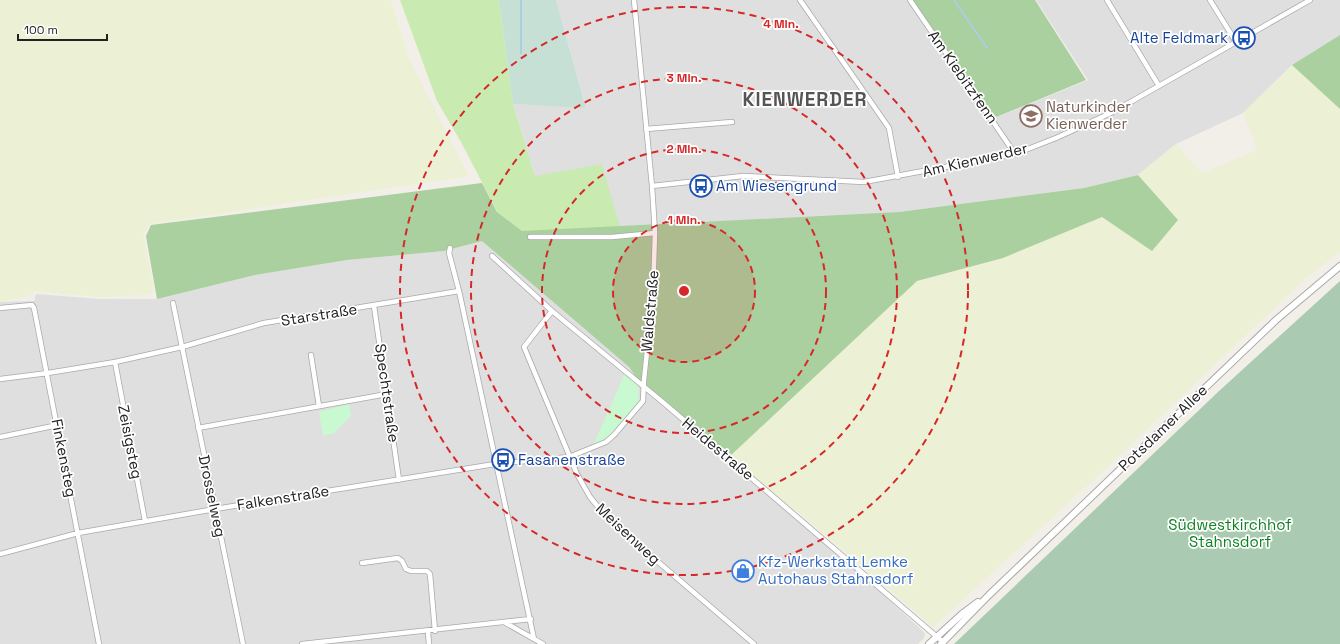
<svg xmlns="http://www.w3.org/2000/svg" width="1340" height="644" font-family="'Space Grotesk',sans-serif">
<style>
.residential{fill:#e0dfdf}
.farmland{fill:#ecf0d5}
.grass{fill:#c9eab0}
.forest{fill:#a9d09e}
.wetland{fill:#c6e0d6}
.cemetery{fill:#aacab1}
.park{fill:#c8f9d0}
.lines{fill:none;stroke-linecap:round;stroke-linejoin:round}
.stream{stroke:#aacfde;stroke-width:2}
.minor-casing{stroke:#a9a9a9;stroke-width:6}
.tertiary-casing{stroke:#a9a9a9;stroke-width:8}
.minor{stroke:#fff;stroke-width:4.5}
.tertiary{stroke:#fff;stroke-width:6}
.ring{fill:none;stroke:#d62828;stroke-width:2;stroke-dasharray:7 5}
.labels{text-anchor:middle;stroke-width:3.5;stroke-linejoin:round;paint-order:stroke}
.transit-label{font-size:15px;fill:#164399;stroke:#fff;text-anchor:start}
.street-label{font-size:15px;fill:#222;stroke:#fff}
.education-label{font-size:15px;fill:#785e54;stroke:#fff;text-anchor:start}
.park-label{font-size:15px;fill:#0d821f;stroke:#fff}
.shop-label{font-size:15px;fill:#366cbe;stroke:#fff;text-anchor:start}
.district-label{font-size:19px;font-weight:bold;letter-spacing:1px;fill:#555;stroke:#fff}
.centre{fill:#d62828;stroke:#fff;stroke-width:2}
.ring-label{font-size:12px;text-anchor:middle;font-weight:bold;fill:#d62828;stroke:#fff;stroke-width:3.5;stroke-linejoin:round;paint-order:stroke}
</style>
<rect width="100%" height="100%" fill="#f2efe9"/>
<path class="residential" d="M556,0H908L990,120L1088,80L1036,0H1340V35L1292,65L1243,113L1176,144L1138,175L1084,188L899,212L622,234L535,176L513,104L586,107Z
M482,241L629,367L644,388L822,538L925,633L924,638L918,644H0V302L34,301L36,294L100,299H157L255,275L347,260L444,251Z"/>
<path class="farmland" d="M0,0H391L408,57L469,176L149,224L143,236L153,285L152,292L148,295L97,297L36,291L29,296L0,302Z
M1292,65L1340,109V252L1307,277L1100,474L933,627L804,517L728,458L917,281L1003,258L1102,217L1177,219L1138,175L1176,144L1202,173L1257,150L1243,113Z"/>
<path class="grass" d="M400,0H499L513,104L535,176L602,164L622,234L522,231L498,213L461,142L437,101Z"/>
<path class="forest" d="M912,0H1035L1086,80L994,118Z
M1340,35V109L1292,65Z
M1138,175L1178,220L1152,251L1102,217L1003,258L917,281L728,458L644,388L629,367L482,241L444,251L347,260L255,275L157,299L146,236L151,225L482,183L497,212L522,231L899,212L1084,188Z"/>
<path class="wetland" d="M499,0H556L586,108L513,104Z"/>
<path class="cemetery" d="M1340,281V644H954L1218,392Z"/>
<path class="park" d="M625,373L638,384L639,404L613,434L593,446Z
M349,404L351,416L334,433L323,436L319,412Z"/>
<g class="lines">
<path class="stream" d="M954,0L987,48
M521,53V0"/>
<g class="minor-casing">
<path id="minor" d="M800,0L889,128L898,177
M910,0L1015,154
M1107,0L1159,86
M1210,0L1236,42
M646,129L732,122
M652,186L743,176L864,182L1015,154L1056,138L1113,112L1310,0
M530,237H612L655,233
M450,248L449,253L459,291L534,639
M492,256L552,311L665,404L943,642
M173,303L243,644
M374,306L399,480
M0,308L32,305L34,308L99,644
M552,311L524,347L577,474L590,497L608,519L754,644
M311,355L319,406
M115,362L145,521
M0,379L48,373L115,362L182,347L264,323L459,291
M198,428L387,394
M0,437L58,425
M0,554L78,533L215,509L495,464L569,457L606,442L614,435L643,401L644,380L653,294L655,233L652,186L634,0
M362,563L398,558L402,561L406,569L411,571H427L430,574L435,631
M504,622L543,644
M428,632L429,644
M302,644L531,619"/>
</g>
<g class="tertiary-casing">
<path id="tertiary" d="M929,644L962,614L978,602
M941,644L989,595L1276,320L1340,266"/>
</g>
<use href="#minor" class="minor"/>
<use href="#tertiary" class="tertiary"/>
</g>
<circle cx="684" cy="291" r="71" fill="#d62828" fill-opacity=".12"/>
<g class="ring">
<circle cx="684" cy="291" r="71"/>
<circle cx="684" cy="291" r="142"/>
<circle cx="684" cy="291" r="213"/>
<circle cx="684" cy="291" r="284"/>
</g>
<defs>
<g id="bus-ring" transform="scale(1.15)"><circle r="9.5" fill="#fff" stroke="#1a4fb4" stroke-width="1.5"/><path d="M-5-6H5V4H4V6H2V4H-2V6H-4V4H-5ZM-3.5-4V0h7V-4ZM-3.5 1.2v1.5H-2V1.2ZM2 1.2v1.5H3.5V1.2Z" fill="#1a4fb4"/></g>
<g id="school-ring" transform="scale(1.15)"><circle r="9.5" fill="#fff" stroke="#8d6e63" stroke-width="1.5"/><path d="M0-5L7-2L0 1L-7-2ZM-4 1L0 2.5L4 1V4Q0 6-4 4Z" fill="#8d6e63"/></g>
<g id="shop-ring" transform="scale(1.15)"><circle r="9.5" fill="#fff" stroke="#3f7fe0" stroke-width="1.5"/><path d="M-5-2.5h2.3a2.7 3.5 0 0 1 5.4 0H5L5.5 6h-11ZM-1.5-2.5h3a1.5 2.3 0 0 0-3 0Z" fill="#3f7fe0"/></g>
</defs>
<g fill-rule="evenodd">
<use href="#bus-ring" x="1244" y="38"/>
<use href="#school-ring" x="1031" y="116"/>
<use href="#bus-ring" x="701" y="186"/>
<use href="#bus-ring" x="503" y="460"/>
<use href="#shop-ring" x="743" y="571"/>
</g>
<g class="labels">
<g class="transit-label">
<text x="1228" y="43" text-anchor="end">Alte Feldmark</text>
<text x="716" y="191">Am Wiesengrund</text>
<text x="518" y="465">Fasanenstraße</text>
</g>
<g class="street-label">
<text transform="translate(963 77) rotate(55)" y="5">Am Kiebitzfenn</text>
<text transform="translate(975 160) rotate(-13)" y="5">Am Kienwerder</text>
<text transform="translate(650 311) rotate(-85)" y="5">Waldstraße</text>
<text transform="translate(319 315) rotate(-9)" y="5">Starstraße</text>
<text transform="translate(387 393) rotate(82)" y="5">Spechtstraße</text>
<text transform="translate(1163 428) rotate(-44)" y="5">Potsdamer Allee</text>
<text transform="translate(130 442) rotate(79)" y="5">Zeisigsteg</text>
<text transform="translate(718 449) rotate(40)" y="5">Heidestraße</text>
<text transform="translate(64 458) rotate(79)" y="5">Finkensteg</text>
<text transform="translate(212 496) rotate(78)" y="5">Drosselweg</text>
<text transform="translate(283 498) rotate(-9)" y="5">Falkenstraße</text>
<text transform="translate(628 534) rotate(43)" y="5">Meisenweg</text>
</g>
<g class="education-label">
<text x="1046" y="112">Naturkinder<tspan x="1046" dy="17">Kienwerder</tspan></text>
</g>
<g class="park-label">
<text x="1230" y="530">Südwestkirchhof<tspan x="1230" dy="17">Stahnsdorf</tspan></text>
</g>
<g class="shop-label">
<text x="758" y="567">Kfz-Werkstatt Lemke<tspan x="758" dy="17">Autohaus Stahnsdorf</tspan></text>
</g>
<g class="district-label">
<text x="805" y="106">KIENWERDER</text>
</g>
</g>
<circle cx="684" cy="291" r="6" class="centre"/>
<g class="ring-label">
<text x="781" y="28">4 Min.</text>
<text x="684" y="82">3 Min.</text>
<text x="684" y="153">2 Min.</text>
<text x="684" y="224">1 Min.</text>
</g>
<path d="M18 34v6h89v-6" fill="none" stroke="#222222" stroke-width="2"/>
<text x="24" y="34" font-size="12" fill="#222222" stroke="#ffffff" stroke-width="3" paint-order="stroke">100 m</text>
</svg>
